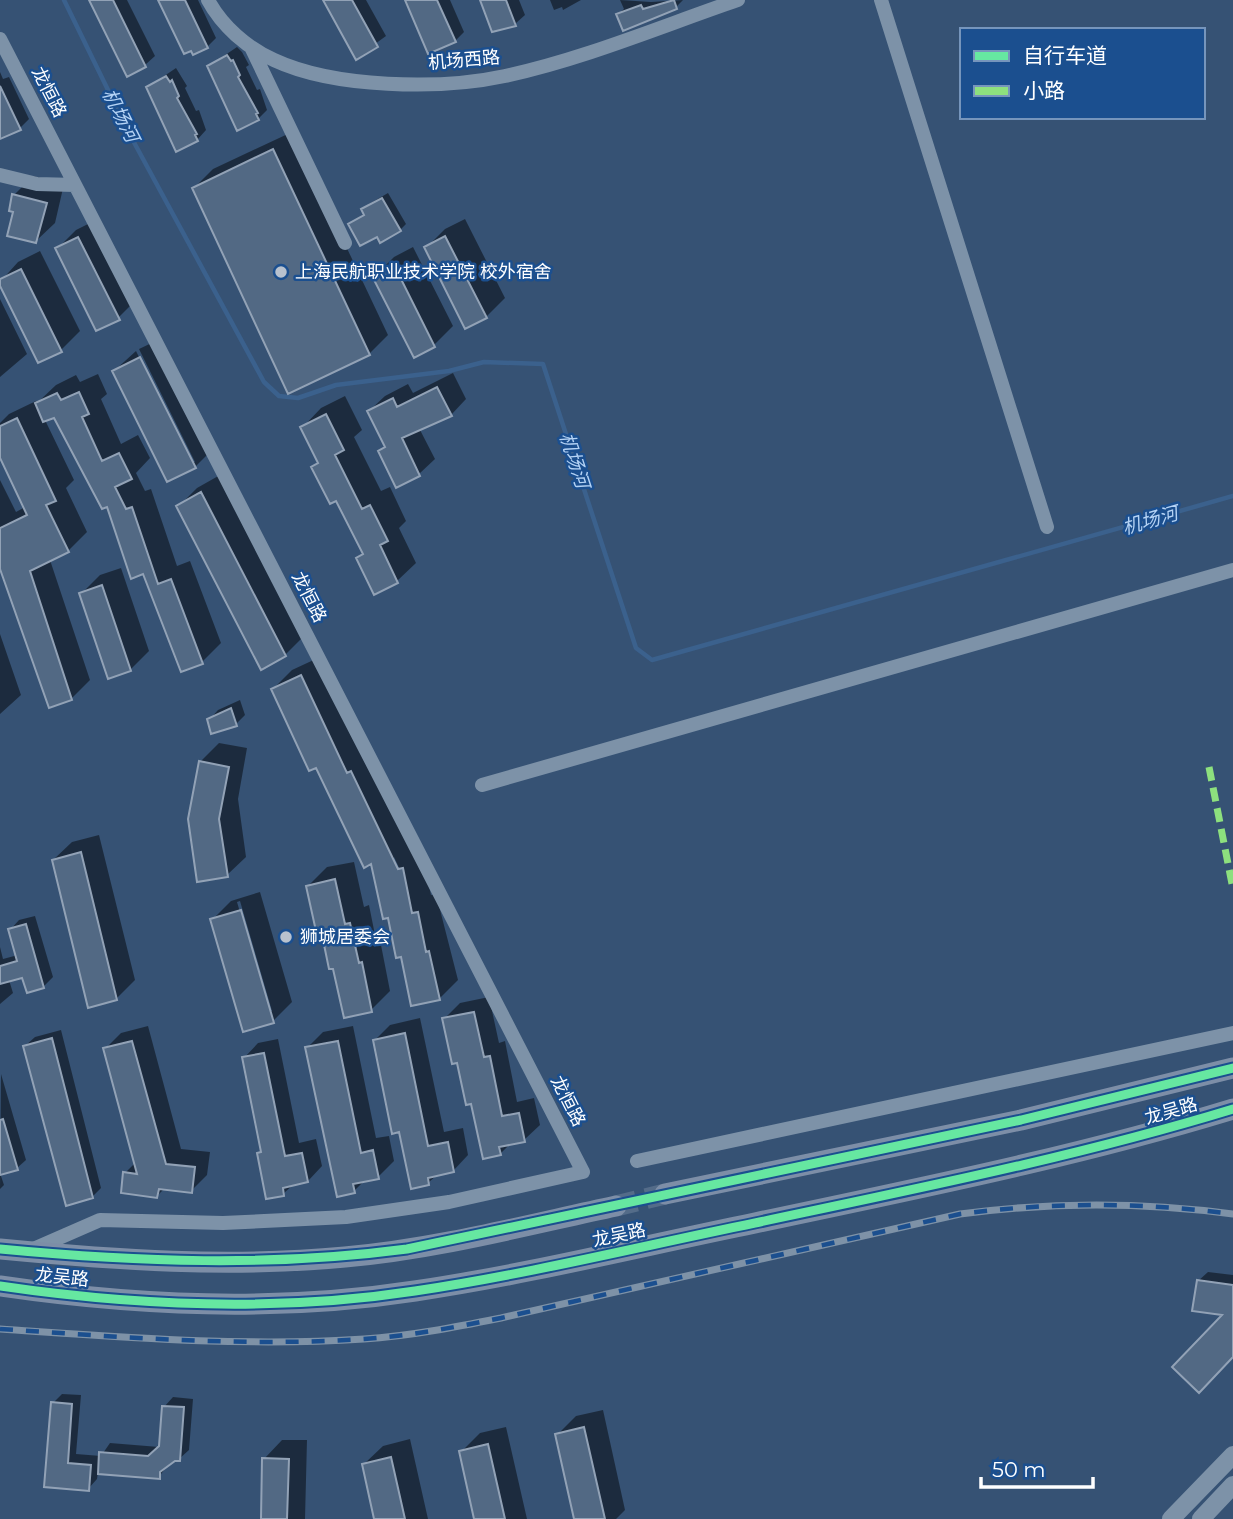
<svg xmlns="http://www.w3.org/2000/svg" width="1233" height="1519" font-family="Montserrat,'Noto Sans SC',sans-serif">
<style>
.shadow{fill:#0007;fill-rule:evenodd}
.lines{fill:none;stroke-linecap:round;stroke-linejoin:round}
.stream{stroke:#3b618d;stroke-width:4.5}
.building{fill:#526984;stroke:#92a2b6;stroke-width:2}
.primary-tunnel{stroke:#546c89;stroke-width:21;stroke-dasharray:21 10;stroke-linecap:butt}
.minor{stroke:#7d92a8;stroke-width:14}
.tertiary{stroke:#7d92a8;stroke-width:18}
.primary{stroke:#7d8ea7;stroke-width:21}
.rail-casing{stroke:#7e92a7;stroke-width:7}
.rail{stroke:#1b4f8f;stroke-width:4.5;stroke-dasharray:13;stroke-linecap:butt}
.quiet{stroke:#8de07e;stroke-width:7;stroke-dasharray:14 7;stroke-linecap:butt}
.cycleway-casing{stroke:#1b4f8f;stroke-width:13}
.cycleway{stroke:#66e7a1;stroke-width:9}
.poi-dot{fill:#b9c2ce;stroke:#1b4f8f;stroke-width:2.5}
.labels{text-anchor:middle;stroke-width:5;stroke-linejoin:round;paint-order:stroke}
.street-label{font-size:18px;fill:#fff;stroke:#1b4f8f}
.poi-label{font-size:18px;fill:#fff;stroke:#1b4f8f;text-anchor:start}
.water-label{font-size:19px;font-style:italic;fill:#b5d3f5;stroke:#1b4f8f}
</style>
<rect width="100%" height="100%" fill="#365274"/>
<path class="shadow" d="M91,0H127L155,56L145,65L128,74Z
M159,0H198L216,38L207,47Z
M324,0H366L386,36L357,57Z
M411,0H450L464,32L455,41Z
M482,0H519L525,15L515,24L502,29Z
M550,0H581L563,10L562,7L554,10Z
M620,0L651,2L683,0L676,7L618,14L624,9Z
M237,47L242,52L249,65L246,67L257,90L260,89L267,110L258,119L209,66Z
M176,68L187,86L185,88L196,111L199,110L206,130L197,140L148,87Z
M0,72L3,79L9,77L29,119L20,128L0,137Z
M292,132L388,335L369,354L194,188L213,169Z
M33,176L64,184L55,223L36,241L15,210L14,195Z
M388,193L406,224L400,230L378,235L350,224L365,213L364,210L369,204Z
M98,219L137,299L118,318L57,249L76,230Z
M465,219L505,298L486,317L426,248L445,229Z
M413,247L453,326L434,345L415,355L375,276L394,257Z
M40,251L80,331L61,350L0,282L18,262Z
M0,299L27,354L0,377Z
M160,339L214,448L195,467L114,371L136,351L191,462H195L139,349Z
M453,373L466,399L451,415L419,428L435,459L419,474L397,486L380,451L386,445L369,411L385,396L408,384L413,393Z
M98,374L107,394L101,399L121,444L138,435L150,458L136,473L145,491L151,489L177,566L190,561L221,643L202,662L144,572L55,415L45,420L74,480L66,488L87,532L68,551L50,560L90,680L71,699L0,565V480L16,512L25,507L0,454V423L9,414L36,401L37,403L56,385L76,375L80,382Z
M345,396L362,430L354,437L381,491L390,487L406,521L399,528L416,563L397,581L358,558L364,552L337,498L313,467L319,461L303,427L321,408Z
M220,475L304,636L285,655L178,507L197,488Z
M121,568L149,651L130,670L81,594L100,575Z
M0,634L21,695L0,714Z
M320,657L421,850L431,895L436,894L458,980L439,999L402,955L373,862L273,689L292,670ZM394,857L403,876L394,865Z
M240,700L245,715L236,724L209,720L218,710Z
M219,743L247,748L238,799L246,857L227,875L200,762Z
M99,835L135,980L116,999L53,860L72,842Z
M354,862L364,907L369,905L377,945H381L390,991L371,1010L335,967L308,886L327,867Z
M260,892L292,1002L273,1021L212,920L231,901ZM240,901L272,1011H269L237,902Z
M35,916L53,977L43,987L23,976L9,980L13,993L0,1004V947L3,959L18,955L10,930L19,920Z
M489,997L499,1043L505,1041L517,1102L534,1098L540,1125L524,1140L511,1143L500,1154L473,1102L444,1019L460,1003Z
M420,1018L444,1132L463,1128L468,1155L453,1171L438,1174L428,1183L401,1130L375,1040L390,1025Z
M148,1026L181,1149L210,1152L207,1175L191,1191L165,1188L157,1196L125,1173L136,1162L105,1049L121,1033Z
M353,1026L376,1138L389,1136L394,1161L378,1177L366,1179L354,1191L307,1048L323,1032Z
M61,1030L101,1188L92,1197L25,1046L35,1037Z
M278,1039L299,1143L316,1139L322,1166L308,1181L294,1184L283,1194L258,1154L263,1150L244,1058L258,1043Z
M1,1074L26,1160L17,1168L0,1173L4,1185L0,1189Z
M1208,1272L1233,1275V1355L1226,1314L1198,1281Z
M62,1394L81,1395L76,1454L101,1456L110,1443L159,1447L164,1407L173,1397L193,1399L189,1450L179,1459L169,1463L159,1477L98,1472L97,1479L88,1489L46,1486L53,1403Z
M603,1410L625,1510L616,1519H576L557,1435L576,1416Z
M506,1427L527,1519H476L461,1452L480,1433Z
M410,1439L428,1519H376L364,1464L383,1446Z
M282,1440H307L305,1519H262L264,1459Z"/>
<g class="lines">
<path class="stream" d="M64,0L130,135L264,382L279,396L298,398L336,385L449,371L484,362L543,364L636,648L652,660L1233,496"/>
</g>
<path class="building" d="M89,0H113L146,67L127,77Z
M158,0H185L208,48L193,55L191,51L184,54Z
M323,0H352L378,47L356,60Z
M405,0H437L456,42L428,54Z
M480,0H506L516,26L492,32Z
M674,0L677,9L623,31L616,14L641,5L643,9Z
M227,55L231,61L233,60L240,75L238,77L258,113L256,114L259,120L237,131L207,66Z
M166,76L170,82L172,80L179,96L177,98L197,134L195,135L198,141L176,152L146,87Z
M0,86L21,130L0,139Z
M273,149L370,355L288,394L192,188Z
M12,194L47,203L36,243L7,236L13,212L9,211Z
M382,198L401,231L380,243L377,237L360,246L348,224L364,215L361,209Z
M445,236L487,318L465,329L424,247Z
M78,237L120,320L96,331L55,248Z
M394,265L435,347L414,358L372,276Z
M21,269L62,352L38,363L0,286V279Z
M140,357L196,468L167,482L112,371Z
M437,387L452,416L402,438L420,476L396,488L378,451L385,447L367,411L393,398L397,407Z
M79,392L89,414L82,417L102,461L119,453L132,479L115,487L126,509L132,507L158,584L171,579L203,664L181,672L143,574L131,579L107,507L102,509L54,418L43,422L35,403L57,393L61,400Z
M326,414L344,450L335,455L362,509L370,505L388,541L380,545L398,583L374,595L356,558L363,554L336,501L330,504L311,467L318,463L300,427Z
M17,418L56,501L46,505L69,552L30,571L72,700L49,708L0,569V528L27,515L0,458V426Z
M201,492L286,656L261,670L176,506Z
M102,585L131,671L108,679L79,593Z
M301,675L347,773L351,771L398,869L403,868L412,913L418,912L426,952L429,951L440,1000L411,1006L401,957L396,958L388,918L383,919L371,864L364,868L316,768L309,771L271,689Z
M231,708L237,726L211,734L207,719Z
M199,761L229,767L219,819L228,877L197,882L188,819Z
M81,852L117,1000L88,1008L52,860Z
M335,879L345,924L350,923L359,963L362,962L372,1012L344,1018L333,969H329L321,930L316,931L306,886Z
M241,910L274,1023L243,1032L210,919Z
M26,924L44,988L27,993L22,978L0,984V966L17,961L8,929Z
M474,1012L484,1057L490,1056L502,1116L519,1113L525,1142L499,1147L501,1155L483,1159L471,1104L466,1105L457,1063L452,1064L442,1018Z
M405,1033L428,1146L448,1142L454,1172L428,1178L429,1185L411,1189L399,1132L392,1134L373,1040Z
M52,1038L93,1198L66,1206L23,1046Z
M132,1041L166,1164L195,1167L192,1193L159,1189L157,1198L121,1193L123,1172L137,1174L103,1048Z
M338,1041L361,1153L373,1150L379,1179L353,1184L355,1193L337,1197L305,1047Z
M264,1053L285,1156L302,1153L308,1182L283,1188L284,1196L266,1199L257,1153L261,1152L242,1057Z
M3,1119L18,1170L0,1175V1120Z
M1197,1280L1233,1285V1357L1199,1393L1172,1367L1222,1315L1192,1311Z
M51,1402L72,1404L68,1463L91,1465L89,1491L44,1487Z
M162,1406L184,1407L180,1461H175L160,1472V1479L98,1474L99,1452L148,1456L159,1446Z
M584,1427L605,1519H574L555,1434Z
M488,1444L505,1519H474L459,1451Z
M391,1457L405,1519H374L362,1464Z
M262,1458L289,1459L287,1519H261Z"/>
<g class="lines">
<path class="primary-tunnel" d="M616,1206L665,1194"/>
<path class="minor" d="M208,0C222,26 247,48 274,60C334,88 440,90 505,76C584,59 662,26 738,0
M881,0L1047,527
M0,39L583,1172L449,1202L346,1217L223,1223L100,1220L29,1251
M251,47L345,243
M0,175L37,184L75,185
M482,785L1233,570
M637,1161L1233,1033"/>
<path class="tertiary" d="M1171,1519L1233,1455
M1201,1519L1233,1485"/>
<path class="primary" d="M665,1194L1021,1120L1233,1068
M0,1249C115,1260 230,1268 345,1257C436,1249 527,1225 616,1206
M0,1286C136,1306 278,1312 415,1291C529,1274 642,1246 755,1223C915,1189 1076,1157 1233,1109"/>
<g class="rail-casing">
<path id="rail" d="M0,1329C121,1337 242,1347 364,1339C410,1336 456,1327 501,1318L960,1214C1051,1202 1142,1202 1233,1214"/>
</g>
<use href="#rail" class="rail"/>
<path class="quiet" d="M1209,767L1233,889"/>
<g class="cycleway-casing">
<path id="cycleway" d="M0,1249C137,1262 271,1267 407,1249L1021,1120L1233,1068
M0,1286C136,1306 278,1312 415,1291C529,1274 642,1246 755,1223C915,1189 1076,1157 1233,1109"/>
</g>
<use href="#cycleway" class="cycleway"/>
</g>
<g class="poi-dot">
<circle cx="281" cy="272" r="7"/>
<circle cx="286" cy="937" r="7"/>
</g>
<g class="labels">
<g class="street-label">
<text transform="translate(464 60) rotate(-5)" y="6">机场西路</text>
<text transform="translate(49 92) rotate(63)" y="6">龙恒路</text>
<text transform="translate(309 597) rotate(63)" y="6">龙恒路</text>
<text transform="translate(568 1101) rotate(63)" y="6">龙恒路</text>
<text transform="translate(1171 1111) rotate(-16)" y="6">龙吴路</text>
<text transform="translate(619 1235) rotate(-12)" y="6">龙吴路</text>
<text transform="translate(62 1277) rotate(6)" y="6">龙吴路</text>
</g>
<g class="poi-label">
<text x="295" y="278">上海民航职业技术学院 校外宿舍</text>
<text x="300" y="943">狮城居委会</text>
</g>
<g class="water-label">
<text transform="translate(121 115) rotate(63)" y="7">机场河</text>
<text transform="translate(575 460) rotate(72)" y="7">机场河</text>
<text transform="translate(1150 520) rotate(-16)" y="7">机场河</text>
</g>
</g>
<rect x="960" y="28" width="245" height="91" fill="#1b4f8f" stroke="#7695bc" stroke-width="2"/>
<rect x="974" y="51" width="35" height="10" fill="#66e7a1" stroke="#7695bc" stroke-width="2"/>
<text x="1023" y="63" font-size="21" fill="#ffffff">自行车道</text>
<rect x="974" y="86" width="35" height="10" fill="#8de07e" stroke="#7695bc" stroke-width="2"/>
<text x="1023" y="98" font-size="21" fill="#ffffff">小路</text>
<path d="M981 1477v10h112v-10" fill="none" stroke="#ffffff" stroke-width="3.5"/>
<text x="992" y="1477" font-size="21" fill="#ffffff" stroke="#1b4f8f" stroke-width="5" paint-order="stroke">50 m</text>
</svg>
